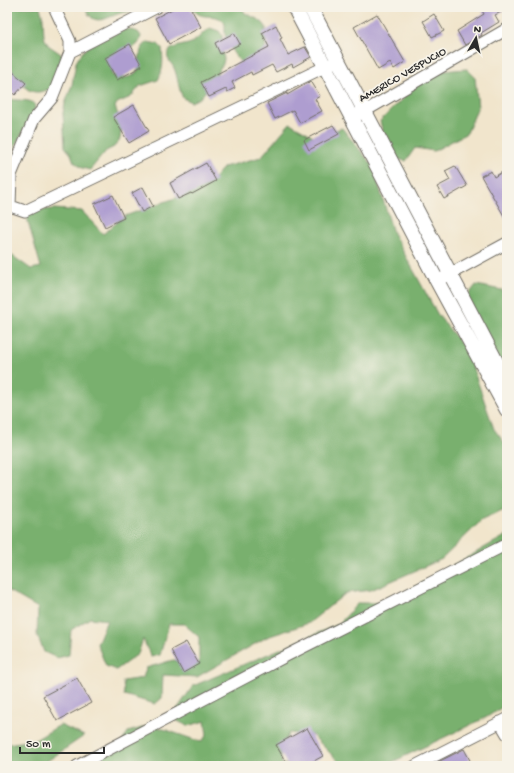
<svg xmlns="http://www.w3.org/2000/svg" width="514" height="773" font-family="'Gochi Hand',sans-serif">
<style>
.forest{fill:#79b06e;stroke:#526e4c}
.building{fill:#ae9dd0}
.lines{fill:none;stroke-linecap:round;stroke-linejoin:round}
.minor-casing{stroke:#706c63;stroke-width:13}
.major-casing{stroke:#706c63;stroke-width:16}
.minor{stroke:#fff;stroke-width:11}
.major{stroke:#fff;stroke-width:14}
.labels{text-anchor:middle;stroke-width:3.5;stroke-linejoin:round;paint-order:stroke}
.street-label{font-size:12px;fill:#2b2b2b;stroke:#f7f3e8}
</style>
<rect width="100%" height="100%" fill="#f7f3e8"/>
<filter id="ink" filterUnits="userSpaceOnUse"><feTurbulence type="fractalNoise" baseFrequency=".025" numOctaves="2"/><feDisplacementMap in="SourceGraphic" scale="8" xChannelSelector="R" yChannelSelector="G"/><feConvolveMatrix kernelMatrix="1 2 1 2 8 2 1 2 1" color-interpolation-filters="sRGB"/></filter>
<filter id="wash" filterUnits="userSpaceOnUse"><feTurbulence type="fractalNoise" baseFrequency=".012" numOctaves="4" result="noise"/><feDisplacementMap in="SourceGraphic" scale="16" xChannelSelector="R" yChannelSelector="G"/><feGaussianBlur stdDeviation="0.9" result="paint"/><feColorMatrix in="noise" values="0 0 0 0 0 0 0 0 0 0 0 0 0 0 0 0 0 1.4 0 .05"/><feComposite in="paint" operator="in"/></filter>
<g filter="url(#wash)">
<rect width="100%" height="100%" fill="#f1e5cc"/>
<path class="forest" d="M7,7H40L43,18L44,37L48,45L61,54L63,59L50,89C42,92 35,94 27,89L7,64Z
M85,7H149C140,10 131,11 121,13C107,17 93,29 85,7Z
M192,7H241L245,13L259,20L263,23L266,27L265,51L242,63C236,59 226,42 225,34C224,29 227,24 222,20C212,12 200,22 192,7Z
M210,28L219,31L222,35V50L224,59L223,64L217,72L216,81L209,87L200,98L191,102L183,98C178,88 178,77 174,68C173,65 170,63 169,60C167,58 167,53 169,51C175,45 186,46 193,42C199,38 203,32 210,28Z
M129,29L138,32L141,36C139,48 132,47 123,51C114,56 109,66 112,75C123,79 137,79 139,66C140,61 139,55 141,50C142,47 145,44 148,42L158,44L162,48C163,60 164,69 158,80L140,86L131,97L117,103L115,107L122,125L120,139L114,147L106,151L90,170L82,168L74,162L71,154L65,147L63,113L65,104L72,85L76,62L81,54L88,46L123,30Z
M467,69L475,77L478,107L467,133L434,151L415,148L406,161L389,157L380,121L429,72Z
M7,98C16,102 25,98 34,103L35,107L34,112L27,124L15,146L7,159Z
M290,123L315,137L342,128L373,166L393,233L438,315L467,351L494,429L507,446V509L482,520L442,559L371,590L346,593L309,623L267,637L197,677L163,675L162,698L155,704L124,695L123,681L143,678L146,668L173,660L199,664V637L184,624H169L160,655L151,657L143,639L138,654L116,670L106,666L97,644L107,620L90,618L71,630L69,655L57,658L44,652L37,635L38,608L7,590V252L31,269L41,267L25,211L54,209L82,211L103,234L125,216L206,187L224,167L261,157Z
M476,285L507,291V379L465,299Z
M507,535V704L487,717L384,766H343L312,735L289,733L280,750L282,764L298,766H88L119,747L128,732L152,725L201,742L207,735L205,721L188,726L171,718L193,686L339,624L358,603H379L408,591Z
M60,725L84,736L40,766H7V744L35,740Z"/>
<g id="blocks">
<path class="building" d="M176,7H190L201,27L169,44L155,18Z
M480,7H507V9L495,15L499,22L481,33L482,35L465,45L457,31L484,14Z
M377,14L405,62L394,69L390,63L378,70L354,27Z
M434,14L444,31L432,37L423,21Z
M276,25L282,38L280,39L288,55L305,47L311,57L293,67L292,64L276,72L272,65L252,75L251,72L232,82L235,88L227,92L226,89L209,97L201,82L269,47L262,33Z
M234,33L240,44L220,54L215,43Z
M130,44L142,66L117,80L105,58Z
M7,67L26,83L15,95L7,88Z
M311,81L320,96L315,99L322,111L300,123L293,110L275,119L267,103L287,93V95Z
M134,105L149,131L129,143L113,117Z
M333,125L339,134L309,150L304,140Z
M206,163L216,181L192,194L191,193L178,199L170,183Z
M455,166L467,186L444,199L437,187L450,180L445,171Z
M491,171L494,177L504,171L507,176V221L481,176Z
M143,187L153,206L142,212L132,193Z
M113,195L124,218L105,227L94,204Z
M186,642L199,664L183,673L171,650Z
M77,678L91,703L57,721L43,696Z
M307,728L323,756L305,766H288L276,745Z
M464,749L473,766H430Z"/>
</g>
</g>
<g filter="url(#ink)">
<use href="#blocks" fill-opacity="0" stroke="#706c63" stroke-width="1"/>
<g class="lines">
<g class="minor-casing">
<path id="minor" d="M54,7L70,41V52L52,98L34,119L11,175L10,206L25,211L333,63
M70,52L157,7
M358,115L507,29
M437,281L507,243
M500,722L507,734
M77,766L288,655L507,544
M415,766L507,719"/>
</g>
<g class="major-casing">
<path id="major" d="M294,7L437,281L507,410
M310,7L507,382"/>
</g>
<use href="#minor" class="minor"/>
<use href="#major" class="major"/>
</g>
</g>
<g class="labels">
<g class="street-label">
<text transform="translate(402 74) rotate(-30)" y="4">AMERICO VESPUCIO</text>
</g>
</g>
<rect width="514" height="773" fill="none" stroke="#f7f3e8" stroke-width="24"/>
<g transform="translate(476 38) rotate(9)" stroke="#f7f3e8" stroke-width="3" paint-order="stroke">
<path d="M0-3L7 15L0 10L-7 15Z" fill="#2b2b2b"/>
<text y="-6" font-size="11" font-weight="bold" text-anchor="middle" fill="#2b2b2b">N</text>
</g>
<path d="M20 747v6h84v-6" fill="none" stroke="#2b2b2b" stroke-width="2"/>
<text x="26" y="747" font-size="12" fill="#2b2b2b" stroke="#f7f3e8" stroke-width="3" paint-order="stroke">50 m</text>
</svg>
